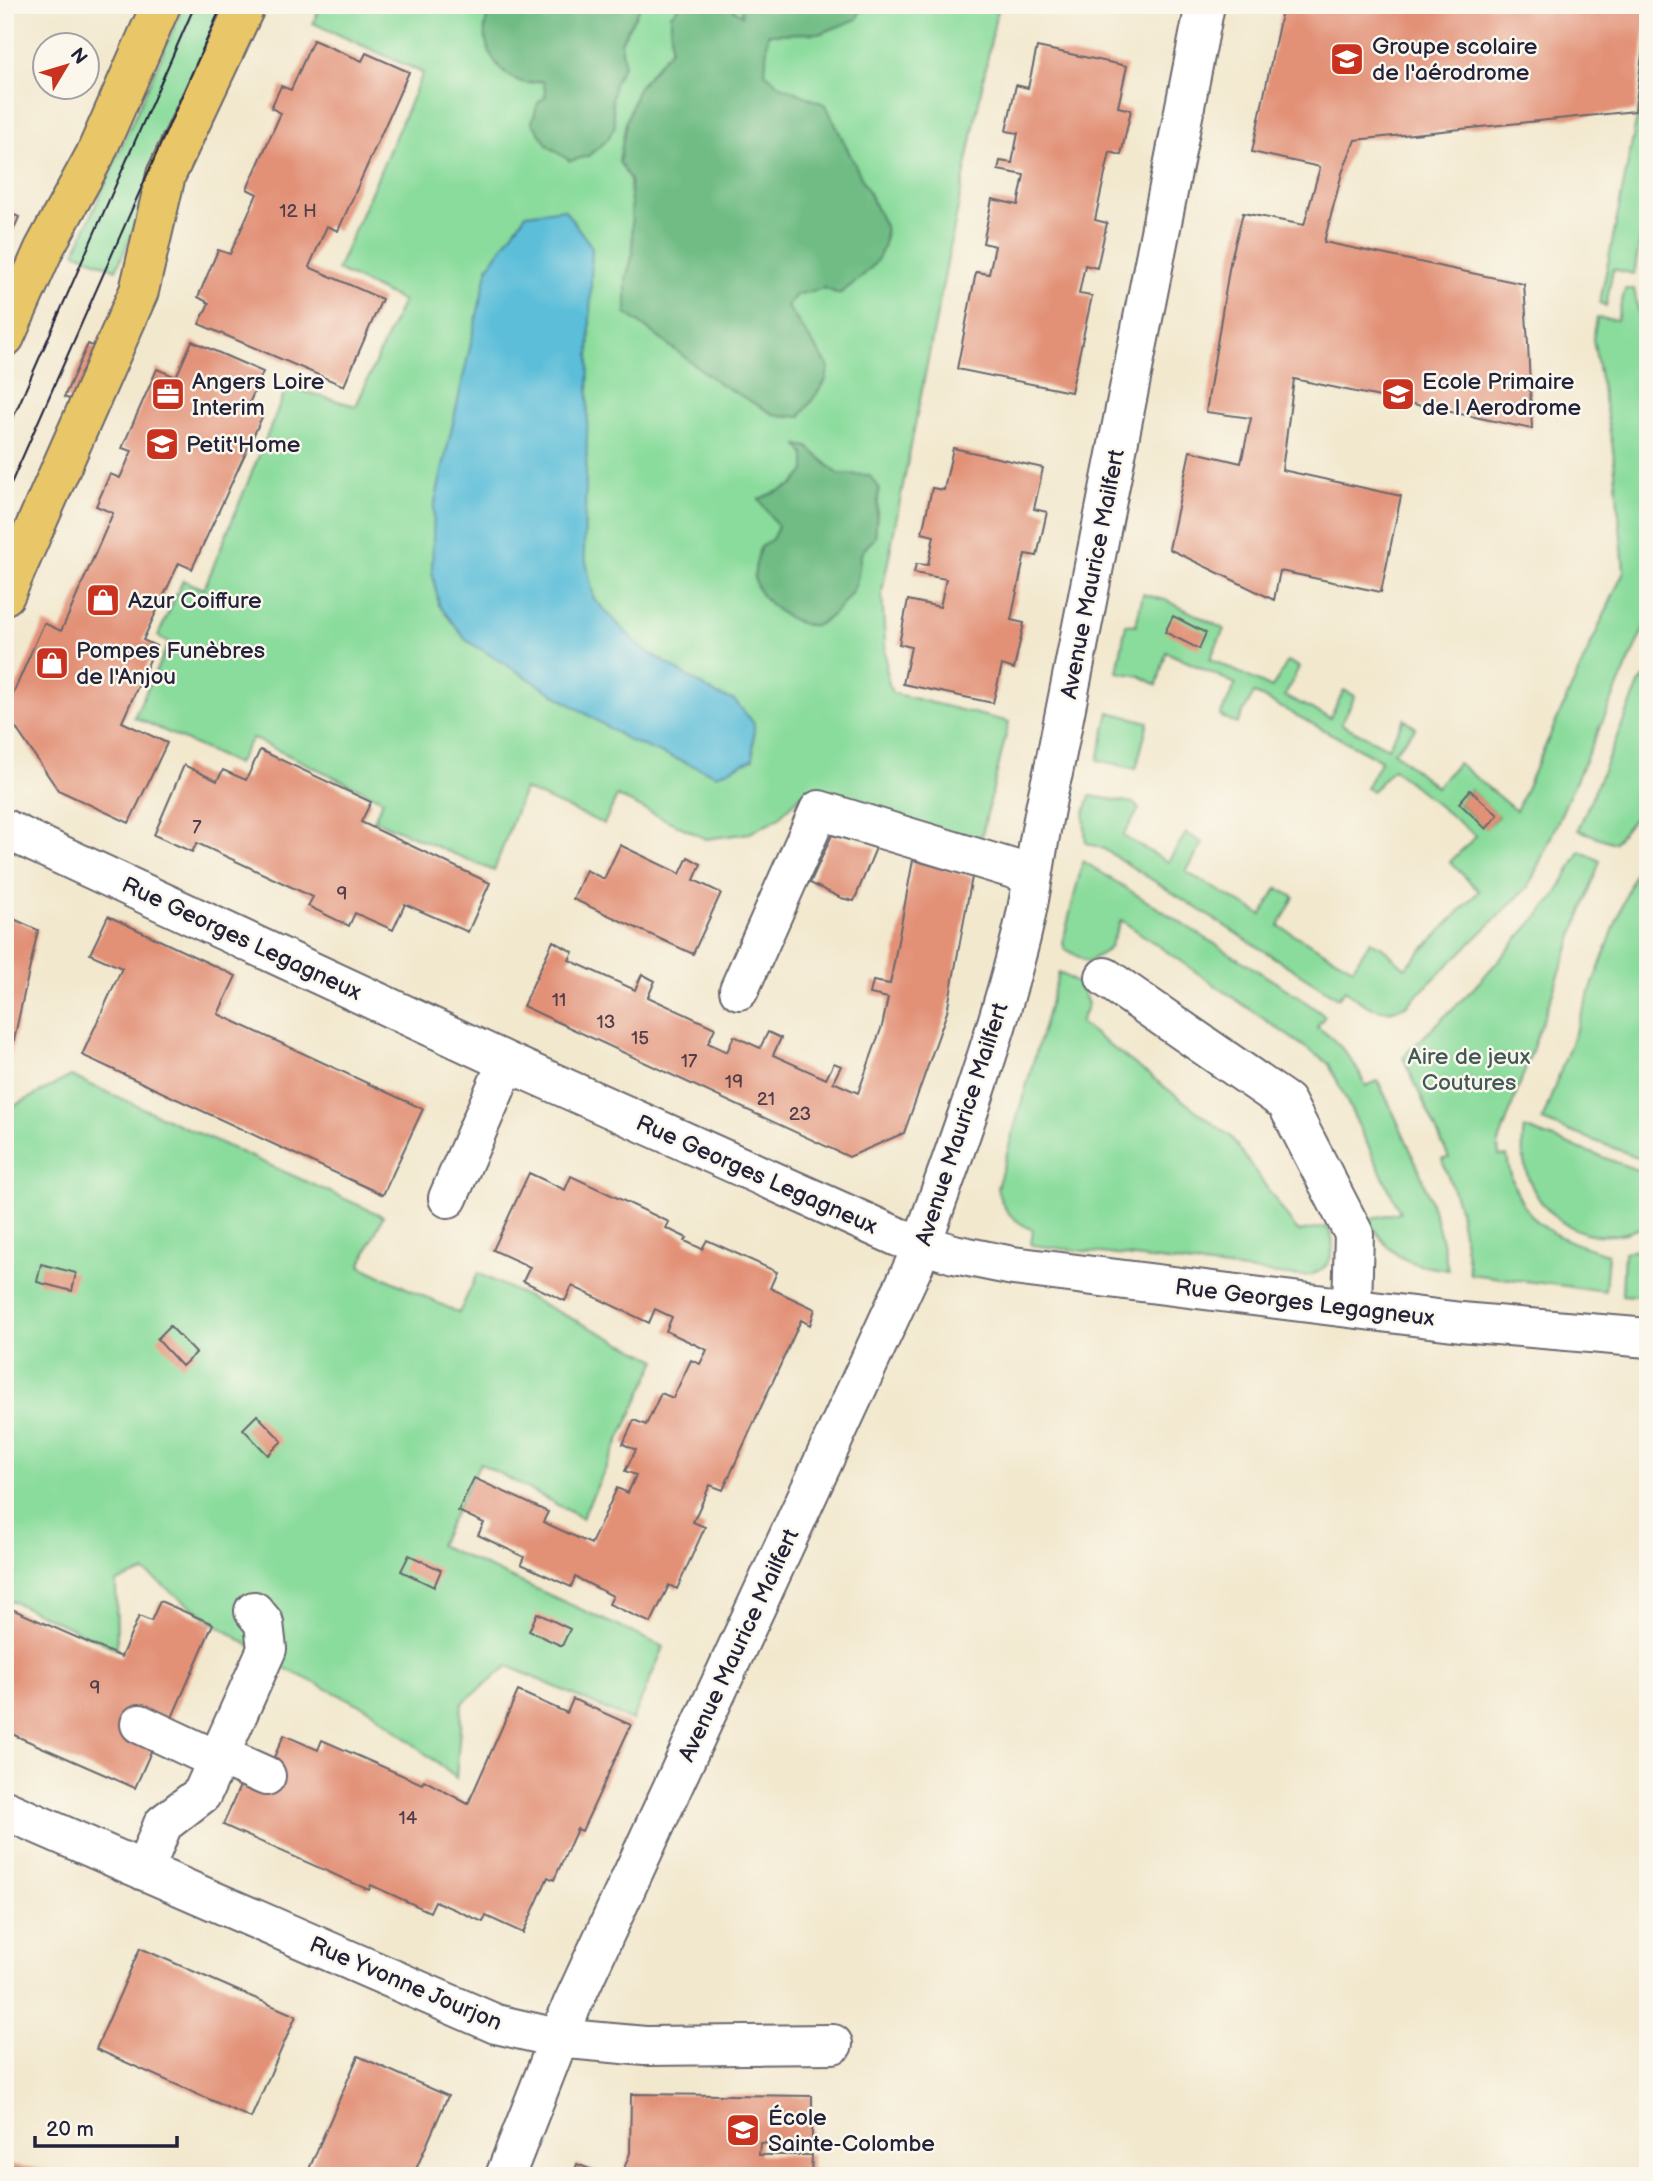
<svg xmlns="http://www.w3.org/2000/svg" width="1653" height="2181" font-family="'Balsamiq Sans',sans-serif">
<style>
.green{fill:#8adc9c;stroke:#567f6c;stroke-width:2;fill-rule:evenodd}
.forest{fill:#6fbc84;stroke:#486f60;stroke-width:2}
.water{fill:#5bbed9;stroke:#3e708a;stroke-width:2}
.building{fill:#e29177}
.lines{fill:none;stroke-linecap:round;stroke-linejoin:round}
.minor-casing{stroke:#6b676e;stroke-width:42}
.major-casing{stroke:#6b676e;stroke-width:42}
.minor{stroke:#fff;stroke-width:38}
.major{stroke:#e9c769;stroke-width:38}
.tram{stroke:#22223b;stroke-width:2}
.labels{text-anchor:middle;stroke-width:5;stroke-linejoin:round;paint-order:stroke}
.number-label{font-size:19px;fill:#523e4a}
.poi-label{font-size:23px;fill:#22223b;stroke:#fbf7ec;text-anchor:start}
.street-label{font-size:23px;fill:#22223b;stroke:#fbf7ec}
.park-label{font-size:23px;fill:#415a58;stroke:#fbf7ec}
</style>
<rect width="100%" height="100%" fill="#fbf7ec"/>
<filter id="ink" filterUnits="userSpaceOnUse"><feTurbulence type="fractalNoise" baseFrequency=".0143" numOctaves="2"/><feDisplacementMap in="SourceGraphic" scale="14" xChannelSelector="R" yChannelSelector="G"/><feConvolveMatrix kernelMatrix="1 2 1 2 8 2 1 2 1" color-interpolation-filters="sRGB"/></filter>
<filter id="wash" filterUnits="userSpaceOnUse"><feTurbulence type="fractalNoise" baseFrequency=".00686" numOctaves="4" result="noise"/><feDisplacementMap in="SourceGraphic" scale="28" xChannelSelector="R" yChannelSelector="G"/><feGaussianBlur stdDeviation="1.57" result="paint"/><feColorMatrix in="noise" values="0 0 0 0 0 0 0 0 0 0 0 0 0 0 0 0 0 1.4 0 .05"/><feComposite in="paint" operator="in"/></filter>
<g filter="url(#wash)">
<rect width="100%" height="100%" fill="#f2e8ce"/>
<path class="green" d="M184,5H233L116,270L75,252Z
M321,5H998L882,592L887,677L892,693L1009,722L980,843L805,792L778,818L750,833L706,839L617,796L604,824L524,789L494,871L374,820L383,800L252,738L237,764L134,717L169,643L158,636L183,580L204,589L287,387L356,406L403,301L337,270L423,73L313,23Z
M1648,62V195L1634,274L1613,269L1606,306L1600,303Z
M1625,289H1634L1648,360V619L1529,886L1407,1005C1383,1018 1364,1006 1345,990L1338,998L1102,848L1086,843L1084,815L1090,796L1133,803L1139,809L1123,836L1168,862L1186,833L1203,843L1186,872L1262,915L1277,888L1294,897L1279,926L1353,968L1370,941L1381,946L1405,968L1479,891L1450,862L1476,836L1393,769L1372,791L1366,788L1381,760L1254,693L1237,724L1220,716L1236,684L1166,652L1157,685L1140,676L1117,672L1126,624L1136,625L1143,594L1168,601L1224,629L1210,659L1272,688L1288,661L1299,667L1285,696L1330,718L1344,690L1355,696L1341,724L1388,748L1404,719L1416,728L1394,752L1436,787L1458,763L1516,811L1624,571L1613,449L1593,339L1597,318L1617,320ZM1470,790L1498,816L1486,828L1459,804Z
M1648,674V801L1614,843L1578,830L1640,682Z
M1109,712L1148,722L1136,769L1098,760Z
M1580,851L1600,861L1498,1145L1499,1156H1507C1516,1220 1550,1238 1608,1254L1605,1291L1470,1274L1458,1204L1442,1159L1449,1158L1403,1057L1473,989L1555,897Z
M1640,858L1648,861V1161L1542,1121Z
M1083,861L1296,995L1325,1016L1317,1027C1341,1043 1353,1060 1366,1086L1378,1081C1410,1147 1435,1197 1448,1270C1405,1264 1391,1258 1368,1219L1400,1212L1329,1064L1121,920L1109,949L1087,962L1064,948L1063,941Z
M1059,972L1080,985L1088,1004L1080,1023L1231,1137L1298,1232L1327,1227C1338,1243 1333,1267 1313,1274C1302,1278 1289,1275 1278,1274L1031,1245L1033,1230C1013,1221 1002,1210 997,1188Z
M71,1076L383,1216L360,1266L459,1313L478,1273L657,1360L582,1518L480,1463L439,1545L664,1647L632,1721L508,1666L462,1703L456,1778L371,1710L284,1668L211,1621L145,1572L116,1582L117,1649L5,1598V1128L12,1107Z
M1524,1128L1648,1174V1224C1579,1262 1512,1200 1524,1128Z
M1648,1246V1297L1622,1295L1624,1252Z"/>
<path class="forest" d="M496,5H641L621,42L624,64L614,84L612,100L615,125L608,139L588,156L570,161L548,146L532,122L538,103L546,96L543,81C538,81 531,84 526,83C495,78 469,29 496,5Z
M680,5H726L742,15L741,5H863L857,19L822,33L768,34L765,73L781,86L826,105L885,226C889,259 864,276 839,294L824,288L796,295L787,306L829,367L825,382L800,417L775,415L720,384L626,313V279L633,253L630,180L619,162L626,122L638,88L671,49V15Z
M798,445L808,447L838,474L869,475L879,488L875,538C853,559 863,556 857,580C854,594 832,618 819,624C800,632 760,601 756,584C752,572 758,558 760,547L772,539L778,527L759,499L793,485L805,471V456Z"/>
<path class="water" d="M564,209L592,247L584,552L594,599L639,646L718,695L734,700L754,723L753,759L717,775L630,741L466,640L439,605L432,571L434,507L488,267L526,214Z"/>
<g id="blocks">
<path class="building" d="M1283,5H1648L1635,111L1355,140L1342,173L1324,242L1524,284L1528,344L1532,429L1294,379L1282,470L1401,496L1381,592L1280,571L1274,600L1169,549L1190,451L1241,463L1251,418L1206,412L1230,263L1243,213L1304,225L1320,167L1252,152Z
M313,40L362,61L366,53L409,72L338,231L327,226L309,267L382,299L344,386L199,324L209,303L198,297L218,250L230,254L257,194L247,189L281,113L271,108L281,86L291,90Z
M1037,47L1127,66L1118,107L1131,110L1121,155L1110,152L1101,192L1095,220L1107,223L1097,268L1085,265L1079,294L1092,296L1071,392L957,369L976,272L989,274L995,246L983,243L992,199L1018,205L1024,175L998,170L1000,161L1012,163L1018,133L1006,131L1016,85L1028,88Z
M5,211L19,217L7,246L5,245Z
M192,341L263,372L247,408L263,415L192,569L179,563L143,640L156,646L122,722L167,743L129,823L58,790L5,712L44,623L61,631L68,616L113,513L96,506L110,474L120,478L132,451L122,448L157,369L176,377Z
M88,344L100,349L76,402L64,397Z
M953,448L1043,468L1034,509L1047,512L1037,556L1025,554L1011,620L1024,623L1014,669L1002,665L993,703L903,684L911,647L899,644L908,600L940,607L946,579L914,573L916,564L928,565L934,536L922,533L932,488L944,490Z
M1173,616L1206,633L1199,649L1165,632Z
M260,750L371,802L361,822L490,883L468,932L405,904L393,930L355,913L349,926L308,906L313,897L197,843L192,852L154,835L184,765L217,781L223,770L246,780Z
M1470,790L1498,815L1486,829L1459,803Z
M832,835L876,848L854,901L841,898L810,883Z
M620,845L680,874L688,857L701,864L694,880L721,893L693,954L573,899L586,870L604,879Z
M913,860L972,877L947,1012L904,1133L849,1157L523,1006L553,941L573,952L569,960L635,990L642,974L655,981L648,997L715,1028L708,1043L727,1052L734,1036L760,1048L768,1032L781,1038L773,1055L826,1079L834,1063L841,1066L833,1082L858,1093L882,1026L888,998L870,994L873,981L890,984Z
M5,915L38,930L6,1076H5Z
M108,916L236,976L218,1014L423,1109L383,1195L82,1055L122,968L90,954Z
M529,1173L565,1190L571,1176L669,1222L666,1228L687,1238L685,1241L702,1249L707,1240L777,1272L770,1288L815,1309L810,1325L801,1320L723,1490L710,1485L693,1522L705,1527L677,1589L669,1585L651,1623L609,1604L613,1596L575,1577L571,1587L521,1564L524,1557L478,1535L484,1523L458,1511L474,1478L548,1512L543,1522L591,1544L617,1488L628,1493L636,1475L625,1471L636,1450L623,1444L634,1420L646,1425L661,1393L673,1398L691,1360L700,1364L707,1350L666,1331L672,1317L655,1309L649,1323L572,1286L565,1301L523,1281L530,1267L493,1250Z
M41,1264L76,1273L72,1291L37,1282Z
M170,1326L196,1353L182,1366L157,1339Z
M257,1415L282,1441L268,1455L243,1429Z
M409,1555L441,1570L434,1587L401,1571Z
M160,1601L213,1624L171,1720L153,1747L135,1788L5,1731V1606L121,1657L139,1616L151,1621Z
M537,1613L570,1629L562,1646L529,1631Z
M518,1691L567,1713L573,1699L631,1725L582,1831L577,1829L554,1880L548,1877L523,1933L486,1916L483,1922L435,1901L430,1912L371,1885L369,1890L223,1825L242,1781L260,1788L284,1735L318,1750L322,1740L422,1784L424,1780L468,1804Z
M140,1948L296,2016L251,2118L96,2049Z
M358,2056L448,2096L413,2176H306Z
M631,2094L812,2096V2144L760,2143L759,2155H812L811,2176H621L630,2153Z
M5,2164L82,2174V2176H5Z
M577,2164L608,2176H573Z"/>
</g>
</g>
<g filter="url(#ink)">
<use href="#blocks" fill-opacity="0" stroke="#6b676e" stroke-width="2"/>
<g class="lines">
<g class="minor-casing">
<path id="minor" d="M5,829L507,1062L898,1237L954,1254L1013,1266L1461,1322L1648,1338
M1105,977L1286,1102L1354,1234L1352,1307
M739,990L819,810L1033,875
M448,1198L507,1062
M140,1724L217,1760
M219,1755L266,1776
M5,1810L496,2024L557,2038L645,2046L833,2044
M144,1871L163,1824L202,1794L267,1649L264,1623L254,1611
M505,2176L572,2005L914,1265C952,1160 991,1054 1019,945C1034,889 1038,830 1053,773L1205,5"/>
</g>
<g class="major-casing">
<path id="major" d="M5,337L44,249L95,155L161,5
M5,595L139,291L166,175L246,5"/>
</g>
<use href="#minor" class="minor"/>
<use href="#major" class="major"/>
<path class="tram" d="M5,436L195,5
M5,497L222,5"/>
</g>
</g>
<defs>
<g id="school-square" transform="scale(1.75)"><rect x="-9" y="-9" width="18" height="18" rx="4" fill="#c8321e" stroke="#fbf7ec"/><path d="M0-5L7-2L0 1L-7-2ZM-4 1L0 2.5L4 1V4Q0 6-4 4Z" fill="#fff"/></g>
<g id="office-square" transform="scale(1.75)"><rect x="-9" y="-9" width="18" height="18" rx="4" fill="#c8321e" stroke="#fbf7ec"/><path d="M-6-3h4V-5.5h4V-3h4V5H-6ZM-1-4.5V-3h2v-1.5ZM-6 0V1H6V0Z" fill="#fff"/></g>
<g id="shop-square" transform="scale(1.75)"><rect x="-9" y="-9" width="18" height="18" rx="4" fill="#c8321e" stroke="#fbf7ec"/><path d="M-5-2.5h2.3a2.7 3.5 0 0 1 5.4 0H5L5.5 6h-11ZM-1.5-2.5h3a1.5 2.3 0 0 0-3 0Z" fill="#fff"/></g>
</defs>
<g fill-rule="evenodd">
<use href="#school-square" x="1347" y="59"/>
<use href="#office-square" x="168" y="394"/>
<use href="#school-square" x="1398" y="394"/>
<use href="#school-square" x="162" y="444"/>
<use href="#shop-square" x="103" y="600"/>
<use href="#shop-square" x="52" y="663"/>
<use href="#school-square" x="743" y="2130"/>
</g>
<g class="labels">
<g class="number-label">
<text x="298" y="217">12 H</text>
<text x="197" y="833">7</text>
<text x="342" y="900">9</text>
<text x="559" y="1006">11</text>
<text x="606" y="1028">13</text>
<text x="640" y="1044">15</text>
<text x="689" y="1067">17</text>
<text x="734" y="1088">19</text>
<text x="766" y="1105">21</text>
<text x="800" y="1120">23</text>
<text x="95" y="1694">9</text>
<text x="408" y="1824">14</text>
</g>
<g class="poi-label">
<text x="1372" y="54">Groupe scolaire<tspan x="1372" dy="26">de l'aérodrome</tspan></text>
<text x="192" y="389">Angers Loire<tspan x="192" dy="26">Interim</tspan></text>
<text x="1422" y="389">Ecole Primaire<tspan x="1422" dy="26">de l Aerodrome</tspan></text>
<text x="186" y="452">Petit'Home</text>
<text x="128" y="608">Azur Coiffure</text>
<text x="76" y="658">Pompes Funèbres<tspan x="76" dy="26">de l'Anjou</tspan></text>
<text x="768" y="2125">École<tspan x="768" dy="26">Sainte-Colombe</tspan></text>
</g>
<g class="street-label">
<text transform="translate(1092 574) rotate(-79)" y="8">Avenue Maurice Mailfert</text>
<text transform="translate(242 938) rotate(25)" y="8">Rue Georges Legagneux</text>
<text transform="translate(961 1124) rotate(-72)" y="8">Avenue Maurice Mailfert</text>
<text transform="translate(757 1174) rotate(24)" y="8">Rue Georges Legagneux</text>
<text transform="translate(1305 1302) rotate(7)" y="8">Rue Georges Legagneux</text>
<text transform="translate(738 1645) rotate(-65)" y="8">Avenue Maurice Mailfert</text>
<text transform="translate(406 1983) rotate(23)" y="8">Rue Yvonne Jourjon</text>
</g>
<g class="park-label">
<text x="1469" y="1064">Aire de jeux<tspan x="1469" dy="26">Coutures</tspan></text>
</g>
</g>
<rect width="1653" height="2181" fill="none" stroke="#fbf7ec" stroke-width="28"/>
<g transform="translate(66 66) rotate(52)"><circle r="33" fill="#fbf7ec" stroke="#a4a2a5" stroke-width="2"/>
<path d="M0-5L12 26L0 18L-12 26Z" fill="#c8321e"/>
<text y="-10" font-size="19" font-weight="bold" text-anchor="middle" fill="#22223b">N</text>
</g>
<path d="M35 2136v10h142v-10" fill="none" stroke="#22223b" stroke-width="3.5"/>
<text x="46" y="2136" font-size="21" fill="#22223b" stroke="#fbf7ec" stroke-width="5" paint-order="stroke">20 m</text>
</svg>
